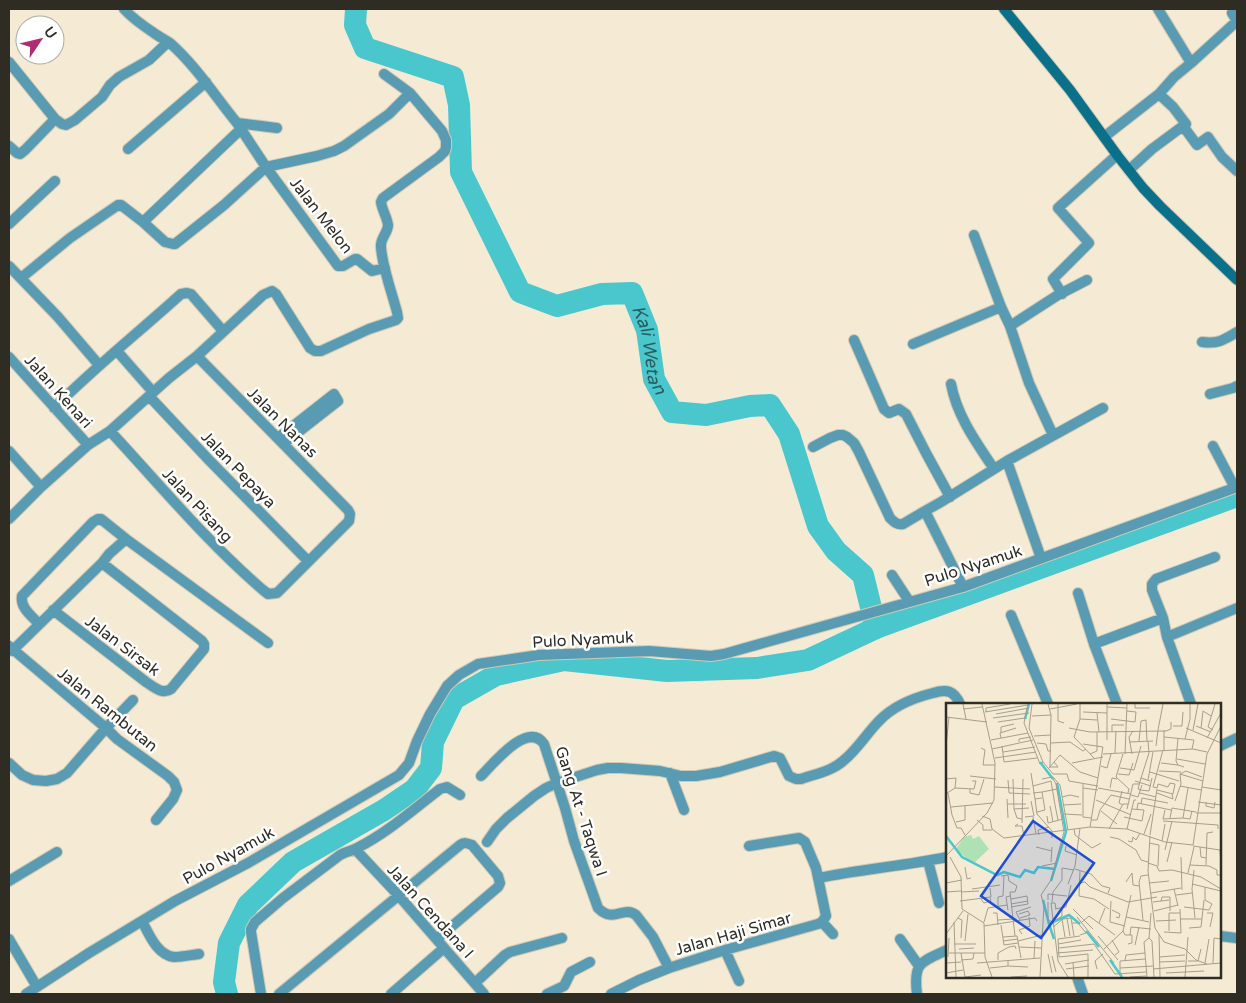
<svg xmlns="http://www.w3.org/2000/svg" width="1246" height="1003" font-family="'Varela Round',sans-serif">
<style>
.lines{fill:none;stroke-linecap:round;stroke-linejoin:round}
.stream{stroke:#4ac7cd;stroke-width:4}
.river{stroke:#4ac7cd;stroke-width:22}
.street-casing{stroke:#d1c9b4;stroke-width:12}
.secondary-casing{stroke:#d1c9b4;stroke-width:12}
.street{stroke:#599bb2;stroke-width:10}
.secondary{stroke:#0b718b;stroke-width:10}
.labels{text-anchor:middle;stroke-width:5;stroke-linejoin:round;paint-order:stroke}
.street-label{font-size:16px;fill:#2f2c23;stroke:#fff}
.water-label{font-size:18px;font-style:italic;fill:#295d5f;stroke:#fff}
.inset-river{fill:none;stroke:#4ac7cd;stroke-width:2.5}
.inset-road{fill:none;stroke:#a69f8d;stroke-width:1}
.view{fill:#1d4ed8;fill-opacity:0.15;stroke:#1d4ed8;stroke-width:2.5}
.inset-edge{fill:none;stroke:#2f2c23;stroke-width:2.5}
</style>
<rect width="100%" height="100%" fill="#f5ebd4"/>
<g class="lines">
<path class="stream" d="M219,994L224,982"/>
<g class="river">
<path id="s1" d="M356,9L355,25L365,48L453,77L459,105L461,172L520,292L557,306L602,294L632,293L647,330L654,379L672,412L706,415L750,406L770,405L789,434L818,526L836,551L863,575L876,628"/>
<path d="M227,994L224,982L229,943L248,905L293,862L384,810L415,789L431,768L433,742L454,699L496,675L564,660L667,671L757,668L808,660L876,628L1237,496"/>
</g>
<g class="street-casing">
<path id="street" d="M124,9C134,20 145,27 157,35C161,38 166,40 170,43C196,66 215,96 237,123L277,128
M1158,9L1191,63
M1237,9L1232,13L1237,21
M9,62L55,119L62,124L66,125L75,120L102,97L110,85L119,77L149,60L168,42
M1159,94L1173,107L1186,124L1183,126
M237,123L266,167L338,266H343L355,259H357L372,271L385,268
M1104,137L1159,94L1174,77L1191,63L1237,21
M9,146L17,153L20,154L25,150L55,119
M128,149L206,82
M1129,170L1152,149L1183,126L1197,145L1208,137L1222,157L1237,171
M143,222L241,129
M9,224L55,181
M974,235L1001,307L1010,326L1029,383L1053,435
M9,266L58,317L99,365
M21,278L70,238L118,205H121L143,222L165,242L173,244H175L224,205L266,167L317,156L334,151L344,146L389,114L410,93
M1062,294L1053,279L1089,243L1058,208L1117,155
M1010,326L1058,295L1087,280
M854,340L884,409L889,413L899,409L906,414L926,453L950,497
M1202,342C1218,344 1224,340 1237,332
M913,344L1001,307
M117,351L153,392
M9,357L88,445
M951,384C957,416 976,442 994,469
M1210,394L1233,388L1237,386
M149,396L208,459L308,561
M54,408C94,368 139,332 181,294L187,293L191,294L223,331
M110,431C160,485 207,542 263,590L268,594L277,593L349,521L350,514L348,510L197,356
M278,438L334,394L338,401L283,444
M1213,446L1235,488
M813,447L830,438L838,435H843L847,437L854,443L859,452L890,518C894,522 897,525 903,524L925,511L963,587
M9,451L41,487
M1007,461L1041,558
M925,511L941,502L1007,461L1103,408
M9,519L41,487L88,445L110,431L169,378L197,356L263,295L272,291L276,294L310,348L315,351H321L369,329L396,320L398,318L397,312C392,293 382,266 381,247C380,238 388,233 388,225C387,217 382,210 381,202L383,198L439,157L445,151L446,147V140L442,131L410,93L384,74
M892,575L909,601
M1078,593L1094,644L1117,704
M53,610L146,682C154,687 162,695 171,689L204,649V644L202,641L102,563
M1011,615L1048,704
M39,624C32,616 20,608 22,596L93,522L98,519H101L126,539L268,643
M1167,637L1237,608
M1094,644L1163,618
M9,646L106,728L117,739L168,776L174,782L177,790L173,799L156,820
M12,651L102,563L109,554L126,539
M1191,704L1167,637L1163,618L1152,590V584L1156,579L1215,557
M1220,746L1237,738
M9,763L22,775L33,780L46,781L57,779L67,773L106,728L133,700
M670,773L684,810
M481,776C493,764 528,720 544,744L565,808L574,841L598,908C614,924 623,905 636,915L653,937L669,968
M487,842L496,829L507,818L534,796L546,788L557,783L597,770L608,768H621L660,771L681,776H696L720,772L774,756L780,758L789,776L796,779H801C815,774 832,771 843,761C857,750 867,733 879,721C893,706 913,698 933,693C946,689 954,690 960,704
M355,849L399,896L484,994
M928,861L939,903
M819,878C861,869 905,866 947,857
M9,881L57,852
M142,921C149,934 157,955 174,957C182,957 191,955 199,954
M822,922L833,934
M1220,936L1236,938
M9,939L37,987
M900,939L919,966
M725,950L739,981
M1077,977L1083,994
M475,983L505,955L510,952L562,938
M26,994L89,953L175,901L248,863L399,775L409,763L417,741L430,714L447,686L459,675L478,664L539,655L649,651L711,656L724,654L963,587L1237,487
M261,994L251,932V929L255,922L283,898L340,855C345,852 352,851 357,848C387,833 414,809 440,789L447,787L460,795
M279,994L460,845C464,842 467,843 472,845L498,876L500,883L498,887L437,939
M391,994L444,948
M547,994L564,986L571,972L590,962
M611,994L639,980L669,968L725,950L818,924L822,922L826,916L816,868L805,842L799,838L749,846
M917,994C913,962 921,962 947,950"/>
</g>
<g class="secondary-casing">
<path id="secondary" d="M1004,9L1070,90L1117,155L1143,188L1160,206L1237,280"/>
</g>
<use href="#street" class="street"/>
<use href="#secondary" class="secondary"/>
</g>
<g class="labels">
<g class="street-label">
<text transform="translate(322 215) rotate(52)" y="6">Jalan Melon</text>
<text transform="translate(59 391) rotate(48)" y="6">Jalan Kenari</text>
<text transform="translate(283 422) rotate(45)" y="6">Jalan Nanas</text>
<text transform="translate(239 469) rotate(46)" y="6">Jalan Pepaya</text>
<text transform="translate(198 505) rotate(47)" y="6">Jalan Pisang</text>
<text transform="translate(973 565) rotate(-18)" y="6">Pulo Nyamuk</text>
<text transform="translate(583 639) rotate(-3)" y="6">Pulo Nyamuk</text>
<text transform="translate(123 645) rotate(37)" y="6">Jalan Sirsak</text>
<text transform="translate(108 709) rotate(39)" y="6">Jalan Rambutan</text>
<text transform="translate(582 811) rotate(72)" y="6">Gang At - Taqwa I</text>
<text transform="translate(228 855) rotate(-29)" y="6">Pulo Nyamuk</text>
<text transform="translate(431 911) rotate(48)" y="6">Jalan Cendana I</text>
<text transform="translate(733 933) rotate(-16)" y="6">Jalan Haji Simar</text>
</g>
<g class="water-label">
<text dy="6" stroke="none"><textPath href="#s1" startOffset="539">Kali Wetan</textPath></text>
</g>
</g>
<g transform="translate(946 703)">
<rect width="275" height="275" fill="#f5ebd4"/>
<path d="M25,132L27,136L33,133L43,146L27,161L10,146L18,134Z" fill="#aee2b5"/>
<path class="inset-river" d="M79,16L83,1M94,59L107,76M0,133L16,154L51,172L58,169L74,174L79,167L88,170L92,164L109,166M105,178L120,129L111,80M97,197L103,221L123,212L134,221M103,221L108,236M140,228L153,244M164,257L176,274"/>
<path class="inset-road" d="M17,1L20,16M82,1L78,20L94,61L97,59M86,1L83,25L97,59L107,71H121L123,78L152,83M102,1L105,12L104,63M112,1V18L118,20M134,1V16L128,34L148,55M189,1V5H204M161,4L181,5M17,6L36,4M104,6L131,1M39,9L82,2M40,9V5L64,1M137,9L161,10M151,10L153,29M50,11L83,5M86,13L105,12M0,14L41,19M47,15L83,10M134,16L151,17M165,16L189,19L190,9L181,8M52,19L79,15M227,23H236L237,9M250,23L265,29M123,25L144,29L220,28L225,26V19M240,25L275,40M255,25L257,8L265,13M212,27L217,1M247,27L252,1M267,27L262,24L269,1M166,28V22H178M55,30V24L68,21M88,33L105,32M218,34L248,37L246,46M55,35L54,30L70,25M232,35L230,58L232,62L238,64M261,35L275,10M239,36L244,16V1M45,37L82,30M161,37V1M193,38L195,18L200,17L201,38M73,39V36L85,34M183,39L207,38M91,40L100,41L102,48H105M105,40L124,39L137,48L140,46M137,41L157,44L144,124M0,43L3,14M56,43L58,59L91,55M210,43L212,27M35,45L39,47L37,62H49M46,46L87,37M218,47V27M57,49L89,44M169,50L170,28M144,51L151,48V29M157,51L247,46L261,49M177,51L170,74L183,86L182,90M179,51L181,1M186,51L183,34L187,28M49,55L90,49M231,56L259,61M126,60L157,54M215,60L232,62M155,63L161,65L165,51M103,64H112L108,59M103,65L114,52L134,69L152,75M174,65L188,67L195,43M213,68L235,69M204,69L233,78M85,70L89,96M172,71L183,72L187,60M234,71L240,68L256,74M234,71L257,78M24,73L50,76M107,74L114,82L122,127M195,75L203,50L202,38M0,76L10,75L9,85M67,76L68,106L71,115L76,116M62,77L63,90L84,91M202,77L207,49M105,78L109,102M189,78L205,83M137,81V114L145,115M87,83L105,78M234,83L255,87M49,84L84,86M256,84L275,87M137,85L152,87M152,85L185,91M164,85L166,75L171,76M211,85L207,84L217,47M24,86V90L33,92L38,76M194,87L192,86L195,75L204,78M194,87L203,88L206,75M211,87L227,91L229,81L224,80L222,84L212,81L211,85M176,88L173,100L177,102M96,89L111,86M1,90L9,85L28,86L30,78H26M2,90L6,112L11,125H15L19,132M87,90L96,89L99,107L91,109M194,90L210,94M211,90L227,96L226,91M185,92L192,94L196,82M116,94L124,92L133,94M96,95L89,96L91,111L106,128V135M61,96L62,115M150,97L185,112M229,98L235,81L234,71M252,99L275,102M260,99V103L268,105L269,99M61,101H80M195,101L196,95L222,100M109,102L112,117M117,102L135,101M104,103L107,119M5,104L47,100M68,106L83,105M181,106L187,81H193M191,106L192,100L225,107M219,107L217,116L237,115L242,85M155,108L171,121M250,110H275M118,111L136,112M36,113L44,116L46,126L58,135L144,124L181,126L219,139L247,142L261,51L275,23M101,113L102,120L117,116M79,114L88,113L85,98M87,114L90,131M178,114L196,118L198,107L186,106M224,115L226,105L250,109M237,115L244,116L246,108M31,117L37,122V127H46M145,117H151L154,107L165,92L183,96M217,118L272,122V126M10,119L19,117V103M76,120L77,76M72,121L69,123H76L78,133M128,126L129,132L146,145L155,140M163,126L177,101H182M181,126L188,97H190M198,131L205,111M93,132L92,127L103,124M204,132L211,86M204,133L202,168L209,225M164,134L173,136L190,147L195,157L202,159M182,138L186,139L187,134L190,137L194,130M216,138L219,121M203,140L213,142L212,163M120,143L119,148L131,152M247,143L274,147L275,162M90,144L106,148M254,144L255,154L260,155M219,147L226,118M0,153L41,110L48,97L49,60L36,1M4,154L15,174L16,206L38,220L39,254L46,274M235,154L236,187M105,159L106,144M221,159L226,139M202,160L211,163L213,168L226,167L255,174L275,186M244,162L263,163L271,167V172H275M260,162L261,130L267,129M96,163L111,160M19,164L21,176L25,175M129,166L145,171L156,183L164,185L162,190M248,167L246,186L249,215M134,168L133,193L148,196L163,206M242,170L248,144M55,173L62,172L63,178L71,183L69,189H64L69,233M180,179L186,170L187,182L193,183M0,180L16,177M134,180L139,179L144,184L182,199M203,180L223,178M122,181L129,163L134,125M246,181L275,188M26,186L54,182M228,186L232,203M0,189L15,188M15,189L33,188M205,190L235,185M230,192L246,190M35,196L38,200L45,198L44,195M65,196L81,193L82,201L65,204M102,197V191L121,193M14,198L45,194L44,185M165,198L164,219L179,223M215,198L216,194H224V208M102,199V217L107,219L116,213V206M106,199L107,189L116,177V165L128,167M182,199L211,194M207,199L223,197M65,201L82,198M52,203V194L57,193L58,172M238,204L263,207L266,201L259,197V184M109,206L120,204L125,182M110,206L109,200H105L112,258L122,274M127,206L147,226M234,206L235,230M62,207L60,194L64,193M166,207L174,211L173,215L170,214M208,208L232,202M47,210H51L52,222M261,210H267L264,224M73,211L82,208L84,212L74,215M131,214L168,260M180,214L203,219M12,215L16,217L15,235M121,215L124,233M116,216L119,234M234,216H256M52,217L67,216M74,217L70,209L85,204M197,217L193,179L195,173L202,172M210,218L230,217M8,219L10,274M38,219L42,205L61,202M136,219L143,213L169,232M126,220H132L140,230L134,232M153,220L159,205M55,222L58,242L72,240M38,223L89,215L91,218M107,224L117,216L125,215L128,233M209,225L218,239L239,246L250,257L261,261M243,225L255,224L258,197M177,228L179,232H186V240L182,241M223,228V210H234M218,229L235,230M0,231L17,208M76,231L73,227L84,223L83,214M213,231L214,274M184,232L185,224L205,226M134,233L112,236L113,254L142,251M152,233L172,257M57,234L71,233L75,255M203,235L206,238L208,274M203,235L205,210M166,237L173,249L169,252M19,238L22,211M57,238L72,236M72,238L96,232M8,241H30M112,241L135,237M189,242L193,224M73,244L95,245M113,245L148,241L169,271M13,246L28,245M158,246L177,228L185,192M3,250H39M15,250L19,274M111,250L147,247M102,251L106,270M106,253L110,269M2,254L3,235M213,254L239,252M88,255L89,238M15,257L27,256L28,250M52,257V250L63,244L69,243L70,246M179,257L180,252L199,250M242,258H252L255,246M127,259L128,274M213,259L239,258M0,260L15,259M31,260L94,255M259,260L263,236M267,260L268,235L275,236M119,261L143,257M62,263L82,264M44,265L62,263V257M174,265L207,263M120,266L143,263M151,266L149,258L157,251M207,266L275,260M0,270L17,267M174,270V258L199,256M220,270L258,268M169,271L200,269M19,274L35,272M65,274L81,273M94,274L98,202L95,192L105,177L118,129L110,81L106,74L96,76M142,274V251M184,274L200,273M201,274L198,239L203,235M239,274L242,234"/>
<path class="view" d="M87,118L148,160L95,235L35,193Z"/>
<rect width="275" height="275" class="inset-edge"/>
</g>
<rect width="1246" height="1003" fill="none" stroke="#2f2c23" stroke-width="20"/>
<g transform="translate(40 40) rotate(55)"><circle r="24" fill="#ffffff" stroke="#acaba7"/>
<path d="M0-4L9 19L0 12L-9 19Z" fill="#b02b71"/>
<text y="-8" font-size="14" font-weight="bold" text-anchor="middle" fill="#2f2c23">U</text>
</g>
</svg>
